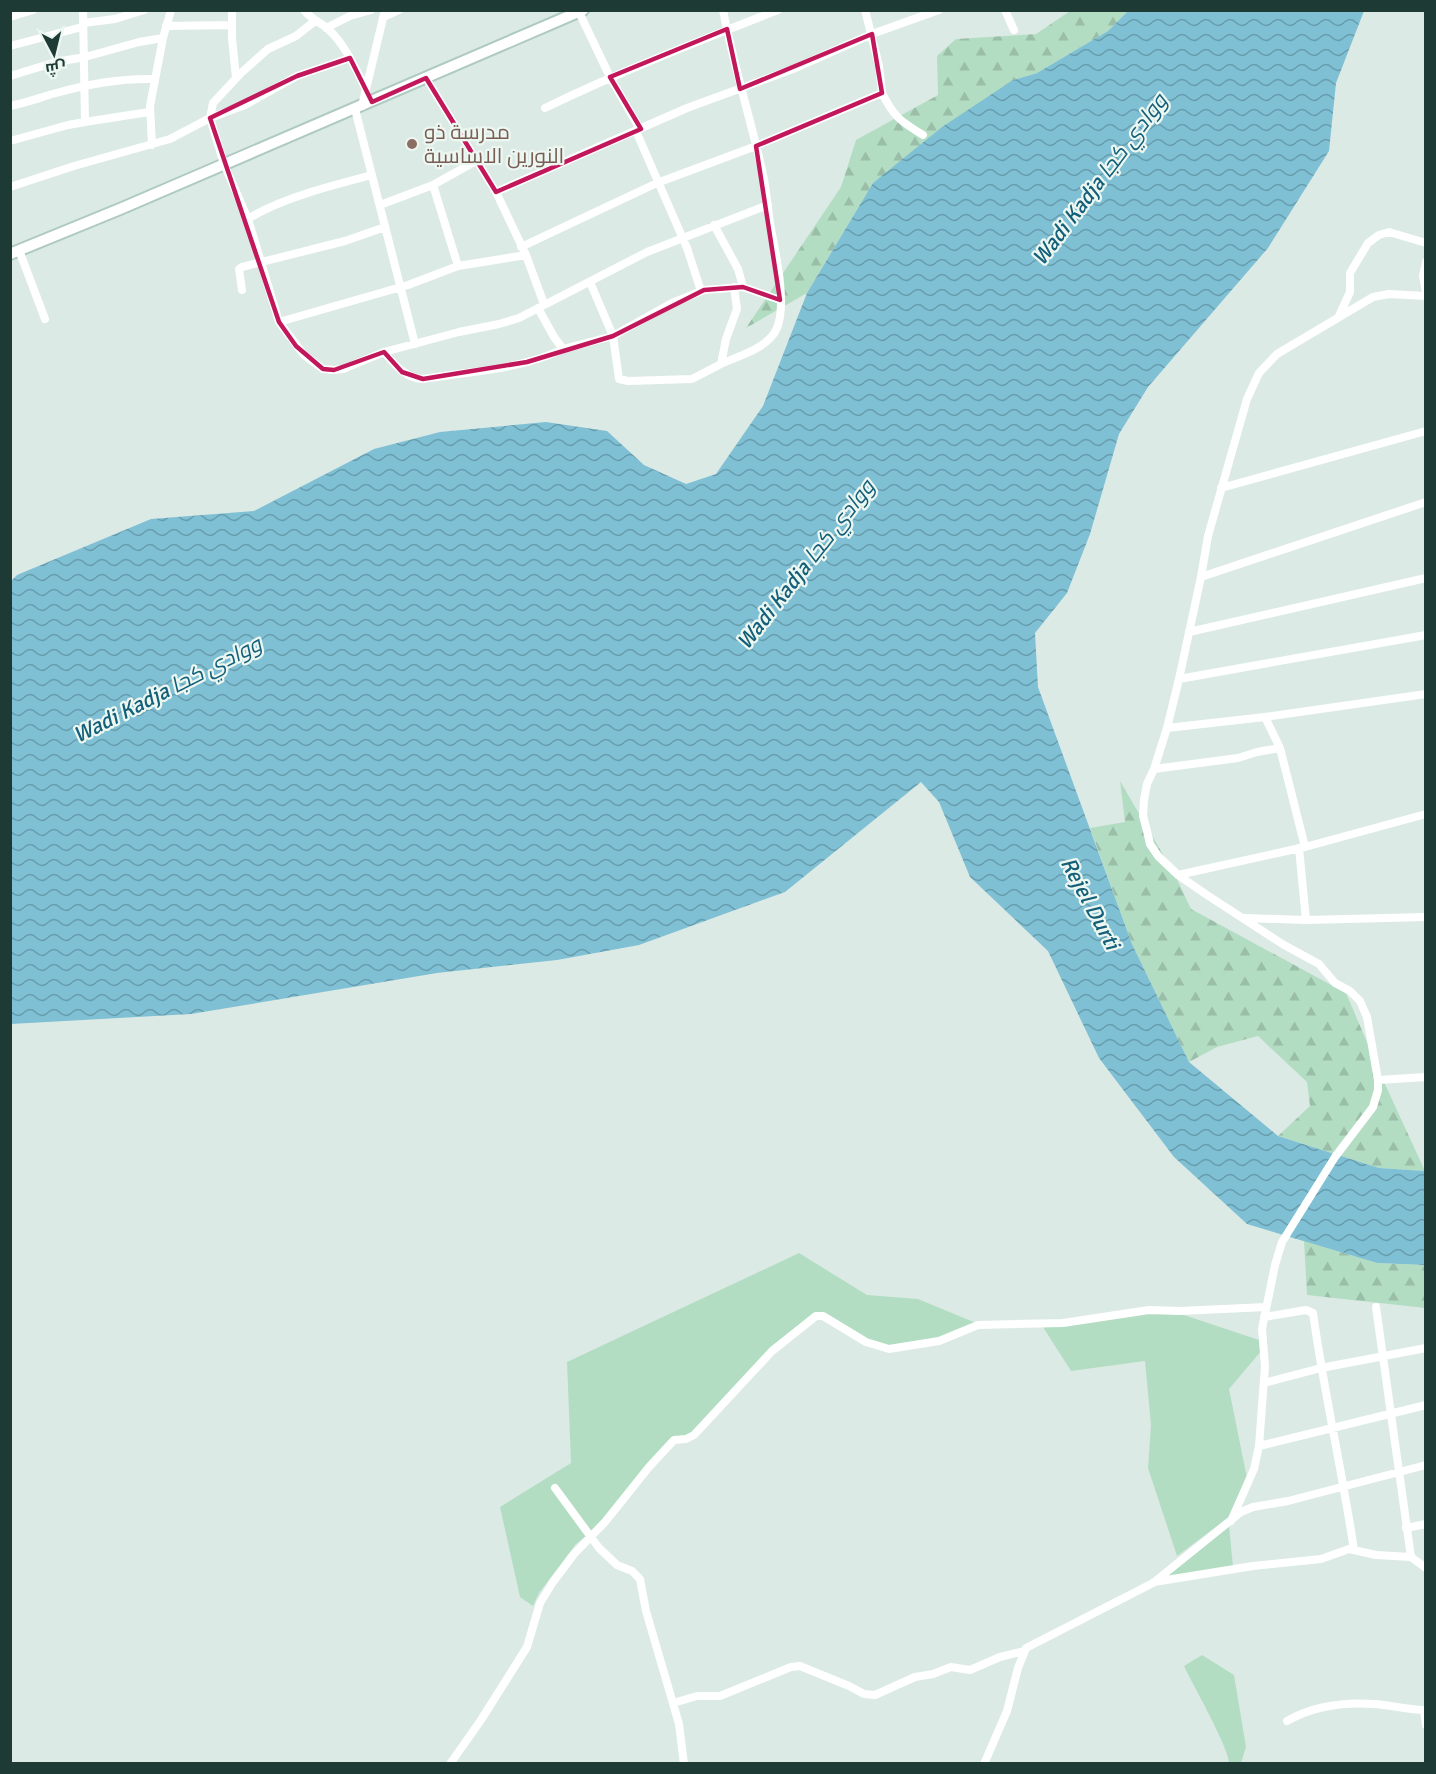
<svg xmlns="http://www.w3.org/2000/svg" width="1436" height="1774" font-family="Signika,Cairo,sans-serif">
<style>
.grass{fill:#b3ddc2}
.forest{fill:url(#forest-firs)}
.water{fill:url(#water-waves)}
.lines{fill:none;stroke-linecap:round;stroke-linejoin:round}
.secondary-casing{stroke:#afcac3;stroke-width:14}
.street{stroke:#fff;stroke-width:8}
.secondary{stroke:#fff;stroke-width:10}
.marked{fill:none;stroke:#c2185b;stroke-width:4.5;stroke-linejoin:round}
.education-dot{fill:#8d6e63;stroke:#edf7f2;stroke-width:2}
.labels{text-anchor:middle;stroke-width:4.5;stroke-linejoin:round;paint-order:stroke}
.education-label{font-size:21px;fill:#785e54;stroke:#edf7f2;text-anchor:start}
.water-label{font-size:22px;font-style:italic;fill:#145f79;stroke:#edf7f2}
</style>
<defs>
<pattern id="forest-firs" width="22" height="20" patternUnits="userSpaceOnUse" patternTransform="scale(1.5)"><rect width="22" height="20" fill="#b3ddc2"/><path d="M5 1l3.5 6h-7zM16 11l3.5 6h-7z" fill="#9abea7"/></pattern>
<pattern id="water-waves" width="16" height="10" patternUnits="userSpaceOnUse" patternTransform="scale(1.5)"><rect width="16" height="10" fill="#7fc0d4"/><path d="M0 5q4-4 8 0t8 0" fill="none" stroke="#679dad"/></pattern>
</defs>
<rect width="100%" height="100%" fill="#dceae5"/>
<path class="grass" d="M799,1253L867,1295L918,1299L976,1323C943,1337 903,1354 868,1341C852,1335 837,1323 823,1315L810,1318L694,1434L668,1444L591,1532L576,1544L539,1593L533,1606L520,1597L500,1507L571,1463L567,1362Z
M1143,1314H1181L1268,1343L1229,1389L1247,1478L1228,1518L1177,1556L1148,1468L1151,1425L1145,1361L1071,1371L1043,1327Z
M1229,1525L1233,1567L1164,1578Z
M1202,1655L1234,1675L1246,1747L1241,1763H1229C1230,1750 1192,1683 1184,1666Z"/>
<path class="forest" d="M1070,11H1128L1108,31L1037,73L1013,80L873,183L807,293L746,328L841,187L856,140L938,95L937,56L956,39L1036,34Z
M1120,781L1175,875L1191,909L1346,993L1384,1082L1425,1171L1379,1168L1278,1136L1310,1106L1307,1082L1258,1036L1217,1047L1189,1062L1132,944L1090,828L1125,822Z
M1304,1241L1377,1263L1425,1265V1308L1307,1295Z"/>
<path class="water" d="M1128,11H1364L1336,83L1329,151L1268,248L1148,387L1119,434L1090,534L1067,593L1035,633L1038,687L1132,944L1189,1062L1278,1136L1379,1168L1425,1171V1265L1377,1263L1247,1224L1174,1157L1099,1058L1048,951L970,877L939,802L921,782L785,892L639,945L557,960L437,973L191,1014L11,1024L10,582L17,575L151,519L254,511L374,449L440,432L546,422L607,431L644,465L686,484L716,474L763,406L807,293L873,183L942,127L1013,80L1037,73L1108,31Z"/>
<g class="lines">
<g class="secondary-casing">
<path id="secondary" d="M10,254L120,209L583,10"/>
</g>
<path class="street" d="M232,10V38L236,78
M304,10C311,19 319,22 327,28C345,44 355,68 366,89
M578,10L610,77L640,129
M1005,10L1014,30
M10,17L33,10
M384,17L399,10
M315,21L296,36L268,49L241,73L213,103L210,118L224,164L248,219L279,322L304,355L323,369L334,370L343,369L384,352L459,332L499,324L519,318L647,252L768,205
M83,23L115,19L144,10
M166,26L232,25
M326,28L350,16L371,10
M10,46L82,27
M10,76L56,62L85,57L139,42L163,38
M426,78L496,192L526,255L544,304
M882,93C894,117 900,121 923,135
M10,106C26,103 41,97 56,93C88,84 121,78 154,79
M362,106L385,10
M545,108C621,71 699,41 778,10
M355,109L415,344
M85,122L149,112
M636,131L687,248L701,291
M10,141L68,125L85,122L83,10
M152,145L150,106L163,38L171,10
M433,185L458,266
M10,187L74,166L170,139L210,118L245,105L297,76L350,58
M496,192L687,108L793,69L872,34L939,10
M380,205L433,185L476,161
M248,219C281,198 334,185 372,175
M714,225L738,269L743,287
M521,247L657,183L756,146L882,93L879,66L865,10
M19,250L45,319
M1426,262L1423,276L1426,292
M734,287L737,309L726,339L721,364L692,379L628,381L619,379L613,336L672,303L704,290L743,287L780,300
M242,290L239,269L242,267L345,241L385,227
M538,308L554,337L563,349L613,336L590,282
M1339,316L1350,292V273L1368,243L1379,235L1389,232L1426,243
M279,322L408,285L458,266L526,255
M384,352C395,365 405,378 423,379C470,371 520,370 563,349
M721,364C738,356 769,348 777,328C787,304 776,255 771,229C768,212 767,196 764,179C752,123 734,68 723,10
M1221,488L1426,431
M1201,577L1426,502
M1189,632L1426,578
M1179,679L1426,635
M1265,717L1280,748L1305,847
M1167,728L1265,717L1426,694
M1154,769L1238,758L1257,752L1280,748
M1299,848L1306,920
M1178,875L1305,847L1426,814
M1244,918L1306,920L1426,917
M1378,1080L1426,1077
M1376,1307L1411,1557
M1264,1317L1306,1310L1313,1313C1324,1392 1342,1470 1354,1550
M1264,1383L1321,1368L1426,1348
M1259,1446L1426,1405
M555,1488L599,1548L617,1565L632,1571L640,1579L646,1611L679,1724L684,1764
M1231,1521L1254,1469L1259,1446L1265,1366L1262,1329L1275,1265L1282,1242L1335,1157L1373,1107L1378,1090V1080L1367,1017L1360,1001L1350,991L1335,983L1319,964L1284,945L1207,895L1178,875L1158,856L1150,844L1147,831L1143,816L1144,800L1147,784L1154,769L1167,728L1179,679L1201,577L1208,536L1247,399L1259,373L1277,354L1373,297L1389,294L1426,296
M1406,1528L1426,1524
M1154,1582L1253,1566L1321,1559L1349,1549L1376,1555L1411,1557L1426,1568
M673,1703L697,1696H720L791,1667L800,1666L849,1686L864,1694L875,1695L915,1677L933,1674L951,1667L970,1670L1000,1657L1024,1651
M1424,1710L1426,1725
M1287,1721C1313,1706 1344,1702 1374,1704C1391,1705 1408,1710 1426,1710
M450,1764L481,1720L527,1647L540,1603L553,1582L574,1554L605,1522L649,1467L674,1440L686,1439L694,1435L772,1351L816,1316H823L866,1342L889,1349L939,1341L978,1325L1063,1323L1149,1310L1180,1311L1266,1307
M984,1764L1007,1711L1018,1668L1026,1648L1153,1583L1241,1512L1253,1507L1288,1501L1426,1465"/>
<use href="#secondary" class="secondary"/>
</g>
<path class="marked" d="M727,29L740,89L872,34L882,93L756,146L780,300L743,287L704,290L613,336L527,362L423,379L402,372L384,352L334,370L323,369L296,346L279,322L210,118L297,76L350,58L372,102L426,78L496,192L641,129L610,77Z"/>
<circle class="education-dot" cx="412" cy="144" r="6"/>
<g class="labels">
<g class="education-label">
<text x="424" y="139">مدرسة ذو<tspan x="424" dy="24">النورين الاساسية</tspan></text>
</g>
<g class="water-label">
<text transform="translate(1099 179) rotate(-53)" y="8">Wadi Kadja ووادي كجا</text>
<text transform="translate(805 564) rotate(-52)" y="8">Wadi Kadja ووادي كجا</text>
<text transform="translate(167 689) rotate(-27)" y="8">Wadi Kadja ووادي كجا</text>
<text transform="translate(1091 903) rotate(62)" y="8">Rejel Durti</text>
</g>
</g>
<rect width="1436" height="1774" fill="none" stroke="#1d3a35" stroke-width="24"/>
<g transform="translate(54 54) rotate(173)" stroke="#edf7f2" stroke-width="4.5" paint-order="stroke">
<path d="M0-4.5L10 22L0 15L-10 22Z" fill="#1d3a35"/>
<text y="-9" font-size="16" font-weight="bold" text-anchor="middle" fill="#1d3a35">ش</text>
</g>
</svg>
